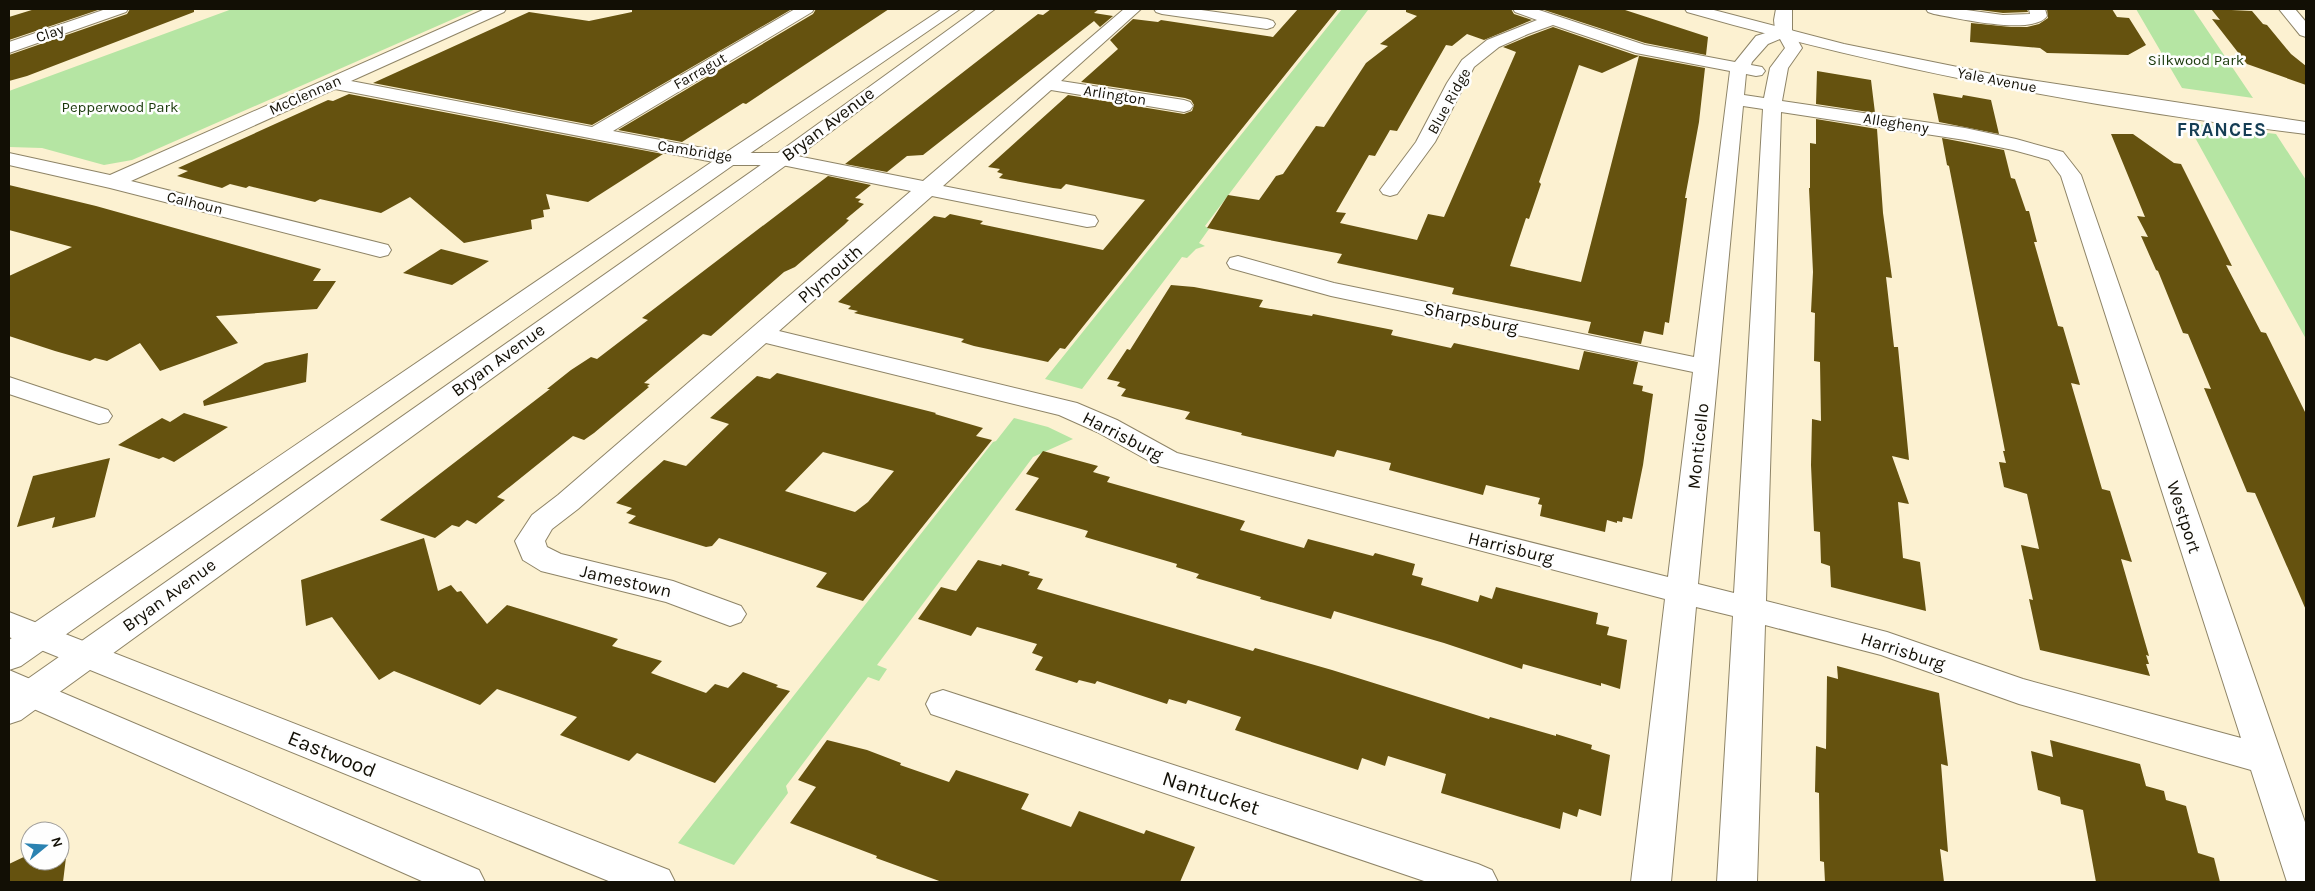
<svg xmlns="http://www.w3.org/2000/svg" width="2315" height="891" font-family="Karla,sans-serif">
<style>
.green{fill:#b5e5a3}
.building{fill:#65520f;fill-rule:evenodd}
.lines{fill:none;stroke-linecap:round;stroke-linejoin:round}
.minor-casing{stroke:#8e8467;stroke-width:2}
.major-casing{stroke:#8e8467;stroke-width:2}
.minor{fill:#fff;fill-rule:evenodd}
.major{fill:#fff;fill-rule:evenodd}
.labels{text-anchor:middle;stroke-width:5;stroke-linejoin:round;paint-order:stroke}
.far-street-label{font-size:15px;fill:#120f05;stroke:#fefefe}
.far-park-label{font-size:15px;fill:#19380a;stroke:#fefefe}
.street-label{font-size:18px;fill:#120f05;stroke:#fefefe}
.far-district-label{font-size:19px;font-weight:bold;letter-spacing:1px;fill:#143d54;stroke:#fefefe}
.near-street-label{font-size:21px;fill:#120f05;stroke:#fefefe}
</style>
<rect width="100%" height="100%" fill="#fcf1d1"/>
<path class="green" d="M232,9H476L132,160L104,165L42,148L9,147V91Z
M1342,9H1373L1368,10L1205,226L1209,229L1199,243L1205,246L1196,249L1187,258L1182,257L1082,389L1045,379Z
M2136,9H2193L2253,98L2182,88Z
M2187,123L2276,134L2306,180V339Z
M1014,418L1048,427L1073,439L1033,457L877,665L887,669L879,681L868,677L786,786L788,793L734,865L678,843L993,442L996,441Z"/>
<path class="building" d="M35,9H101L9,40V17Z
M130,9H194V12L27,76L9,81V55L127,14Z
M632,9H792L592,125L373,83L529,12L589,21L632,12Z
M816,9H889L746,104L743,103L682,142L618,130L813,14Z
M1051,9H1099L1094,13L1113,16L1100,27L1094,21L923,155L907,156L887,172L845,164L1038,14L1043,15Z
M1298,9H1338L1065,349L1060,348L1048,362L974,346L961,342L964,339L854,313L858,311L848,309L851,306L838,302L934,216L945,218L950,214L983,221L980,224L1103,250L1145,200L1066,184L1061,189L1053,188L999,178L1003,174L997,172L1000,169L988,167L1068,95L1184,114L1192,111L1194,105L1191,100L1185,98L1081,82L1118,49L1110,40L1133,19L1158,22L1161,20L1273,37Z
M1406,9H1511L1514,14L1532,20L1484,40L1467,34L1452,46L1446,45L1397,131L1390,130L1375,156L1369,155L1336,212L1346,213L1340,223L1417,240L1428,214L1444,217L1516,52L1503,47L1529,36L1553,27L1635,55L1705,68L1699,122L1685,198H1687L1669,323L1665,322L1663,335L1644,331L1641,344L1588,333L1591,322L1452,294L1454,288L1337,263L1342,254L1207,228L1228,195L1259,200L1276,176L1283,174L1316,126L1324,127L1366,63L1388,46L1380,44L1417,16L1406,12ZM1639,56L1581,282L1510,266L1526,218L1529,219L1541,184L1539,182L1579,65L1602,73Z
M1541,9H1622L1708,37L1706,55L1645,43Z
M1972,9H2027L2028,12L2003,13Z
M2047,9H2112L2117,17L2129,18L2146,45L2128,55L2047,53L2040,48L1970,42L1971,23L2011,27H2027L2039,24L2048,18Z
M2211,9L2252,11L2263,24L2267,25L2291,54L2306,66V85L2247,64L2212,19L2220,20Z
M1817,71L1871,80L1875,113L1816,104Z
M1933,93L1962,98L1963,95L1991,100L1999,134L1939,122Z
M349,94L663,154L588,202L546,194L550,209L543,210L544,217L531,220L532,229L464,243L410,197L381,213L320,199L315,202L249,186L246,188L230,184L222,188L177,176L188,171L178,168L328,100L333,101Z
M1816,119L1877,129L1883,213L1892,278L1886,277L1894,347H1898L1909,460L1892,456L1909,504L1898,502L1903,558L1920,562L1926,611L1831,587L1830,566L1821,563L1820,532L1814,531L1811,465L1812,419L1821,421L1820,362L1814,361L1815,313L1811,312L1813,272L1809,188H1810V143L1816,144Z
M2111,134H2133L2174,163L2181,164L2232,266L2226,265L2261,332L2266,333L2306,414V610L2255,493L2247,492L2204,388L2211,389L2188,334L2183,333L2158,271L2156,270L2141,236L2148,237L2137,216L2145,217Z
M1942,138L2004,150L2011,178L2015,179L2026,211H2029L2037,242H2034L2058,326L2063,327L2080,385L2071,383L2102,489L2110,491L2132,562L2121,559L2149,656L2146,655L2149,664H2146L2150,676L2040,650L2029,599L2033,600L2021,545L2039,549L2027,494L2004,487L1999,462L2006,463L2003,451H2005L1949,166L1947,165Z
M828,176L871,185L855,198L861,199L858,202L864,204L846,219L849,220L844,225L795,267L784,272L711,336L703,334L644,383L650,384L647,386L649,387L594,433L584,440L573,436L497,497L505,500L476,524L467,520L459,527L452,525L435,538L380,520L550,389H547L571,370L591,357L597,359L648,320L642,318Z
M9,185L96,206L321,269L313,281H336L317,309L216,316L238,343L160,371L140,343L107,361L95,358L90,361L55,351L9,336V276L72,247L9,230Z
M441,249L489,261L452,285L403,273Z
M1171,285L1194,287L1263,300L1259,307L1312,316L1313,314L1393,330L1391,335L1451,348L1454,343L1579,370L1584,351L1638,362L1633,384L1643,386L1642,391L1653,394L1643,465L1632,519L1623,517L1622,522L1617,521V523L1607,520L1605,532L1540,516L1542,505L1538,504L1540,498L1486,485L1483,495L1389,470L1391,463L1337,450L1334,457L1241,435L1242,433L1185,419L1190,412L1121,396L1126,389L1117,386L1120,382L1107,379L1127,349L1130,350Z
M308,353L306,382L204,406L203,401L265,363Z
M777,373L936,413L935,414L983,428L976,436L992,440L863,601L816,587L827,573L719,538L712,546L706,547L628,523L636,516L626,513L632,508L616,503L664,460L686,466L729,424L710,418L757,376L770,379ZM823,452L894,471L868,502L855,512L785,491Z
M184,413L228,427L174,462L163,457L159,459L118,445L162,418L170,422Z
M1043,451L1098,466L1093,472L1110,477L1107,482L1245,521L1240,530L1304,548L1308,539L1373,556L1375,553L1415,564L1412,575L1423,578L1421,585L1478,602L1480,595L1492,599L1496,587L1598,613L1596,624L1609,627L1607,635L1627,640L1620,689L1601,683V686L1523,664L1522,669L1444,643L1334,611L1331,619L1260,599L1261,597L1196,578L1199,574L1176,567L1177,564L1085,537L1088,531L1015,510L1039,478L1026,474Z
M110,458L95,517L52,528L55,517L17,527L33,476Z
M424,538L438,591L451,585L457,592L461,591L487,624L507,605L618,639L612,646L662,661L651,673L706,693L715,684L728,688L743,672L778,685L776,687L790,691L715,783L637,753L629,761L560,735L577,717L497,689L480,705L394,671L379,680L332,617L306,626L301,580Z
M978,560L1001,566L1002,564L1030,572L1028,575L1043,579L1037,589L1253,651L1255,648L1332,670L1489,719L1490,717L1556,736V734L1592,745L1591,749L1610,755L1601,816L1579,809L1577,817L1563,812L1560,829L1441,793L1446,774L1388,756L1385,766L1362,758L1358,770L1235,730L1241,717L1188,700L1186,704L1169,699L1167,704L1097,681L1095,684L1079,680L1077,683L1035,670L1043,657L1032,653L1037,644L977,627L971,636L918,619L941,587L956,591Z
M1837,666L1939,693L1948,766L1941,764L1948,852L1940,849L1944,882H1825L1824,862L1820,861L1819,793L1815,792L1816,746L1826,749L1827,676L1838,679Z
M827,740L867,750L901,763L900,765L949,782L956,770L1029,794L1021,809L1071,827L1079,811L1144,834L1146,830L1195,847L1180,882H942L876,858L877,856L790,823L816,787L798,780Z
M2050,740L2140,764L2146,786L2164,791L2166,800L2186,806L2198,853L2214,858L2220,882H2096L2083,810L2061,804L2060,797L2038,790L2031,751L2053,757Z
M68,841L63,882H9V864L30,854V861H60V844Z"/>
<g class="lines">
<g class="minor-casing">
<path id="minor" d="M106,9H128L126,12L9,53V42Z
M485,9H506L504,12L351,81L592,127L795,9H814L812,12L613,131L729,153H782L923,181L1124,9H1141L1061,81L1184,100L1190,102L1193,106L1190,110L1184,112L1051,90L943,186L1095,216L1098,221L1095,226L1087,227L932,196L779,331L1077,403L1117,420L1177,453L1668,577L1693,372L1331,296L1230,268L1227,263L1230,258L1238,256L1334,283L1694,357L1730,71L1636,53L1553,25L1528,34L1499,47L1474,67L1435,142L1397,194L1390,196L1383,194L1380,190L1416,142L1447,83L1462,60L1487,40L1537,20L1515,12L1513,9H1536L1645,45L1735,62L1756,36L1775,30L1774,20L1776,9H1792V30L1802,48L1788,68L1782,101L1965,128L2016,139L2063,152L2081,175L2306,825V882H2287L2251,770L2019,704L1881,655L1765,625L1757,882H1717L1733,616L1696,607L1671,882H1631L1665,599L1158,466L1097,432L1059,415L766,343L578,509L552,529L545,541L547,547L561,554L673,581L741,606L746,614L741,622L730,626L666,602L541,571L523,560L515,541L532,515L558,495L911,191L782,165H729L335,89L131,181L388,245L391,250L388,255L380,257L110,188L9,165V153L110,175ZM1780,39L1785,48L1770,68L1764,98L1744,95L1746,74L1756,76L1762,75L1765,71L1762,67L1751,65L1752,62L1768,44ZM1743,106L1763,109L1734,593L1698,584ZM1781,112L1965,140L2013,150L2049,160L2061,176L2241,738L2023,679L1887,632L1766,601Z
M1154,9H1194L1267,19L1273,21L1275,24L1273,27L1267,29L1162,14L1156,12Z
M1926,9H1959L2003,15L2030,14L2029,9H2045L2047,16C2033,36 1956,18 1934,14L1928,12Z
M2279,9H2295L2306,22V37L2300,35Z
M9,377L108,410L112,416L108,422L99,424L9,394Z
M9,612L669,870L675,882H611L9,637Z
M9,670L479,870L485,882H424L9,698Z
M943,690L1478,864L1492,870L1498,882H1427L931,714L926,704L931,694Z"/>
</g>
<g class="major-casing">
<path id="major" d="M942,9H960L736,163L21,666L9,670V640L722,155Z
M977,9H995L789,163L21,720L9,724V692L775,155Z
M1685,9H1710L1844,44L1997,75L2306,122V134C2098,109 1890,70 1687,12Z"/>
</g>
<use href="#minor" class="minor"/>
<use href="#major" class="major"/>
</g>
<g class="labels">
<g class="far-street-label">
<text transform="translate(50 33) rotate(-19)" y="5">Clay</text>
<text transform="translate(700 71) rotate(-30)" y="5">Farragut</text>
<text transform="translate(1997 80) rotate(11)" y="5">Yale Avenue</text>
<text transform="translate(305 95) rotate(-24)" y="5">McClennan</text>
<text transform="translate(1115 95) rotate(9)" y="5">Arlington</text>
<text transform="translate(1449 101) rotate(-61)" y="5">Blue Ridge</text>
<text transform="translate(1896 123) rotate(9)" y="5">Allegheny</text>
<text transform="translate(695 151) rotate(9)" y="5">Cambridge</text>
<text transform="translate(195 203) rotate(14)" y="5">Calhoun</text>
</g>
<g class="far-park-label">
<text x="2196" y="65">Silkwood Park</text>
<text x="120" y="112">Pepperwood Park</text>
</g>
<g class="street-label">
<text transform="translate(828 124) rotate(-37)" y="6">Bryan Avenue</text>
<text transform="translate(830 274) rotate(-41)" y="6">Plymouth</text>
<text transform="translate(1471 318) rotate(12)" y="6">Sharpsburg</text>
<text transform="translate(498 360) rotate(-36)" y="6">Bryan Avenue</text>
<text transform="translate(1123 436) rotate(27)" y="6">Harrisburg</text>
<text transform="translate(1698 446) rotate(-84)" y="6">Monticello</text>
<text transform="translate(2184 517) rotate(72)" y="6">Westport</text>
<text transform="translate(1511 548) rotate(14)" y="6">Harrisburg</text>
<text transform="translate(626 581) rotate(13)" y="6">Jamestown</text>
<text transform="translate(169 595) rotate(-36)" y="6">Bryan Avenue</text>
<text transform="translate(1903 651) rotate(18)" y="6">Harrisburg</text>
</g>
<g class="far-district-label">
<text x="2222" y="136">FRANCES</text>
</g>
<g class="near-street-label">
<text transform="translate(332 754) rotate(22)" y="7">Eastwood</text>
<text transform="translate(1211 793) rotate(18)" y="7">Nantucket</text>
</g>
</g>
<rect width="2315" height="891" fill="none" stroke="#120f05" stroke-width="20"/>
<g transform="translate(45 846) rotate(72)"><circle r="24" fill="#fefefe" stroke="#a09e9a"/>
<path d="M0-4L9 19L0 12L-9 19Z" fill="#2b82b1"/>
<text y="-8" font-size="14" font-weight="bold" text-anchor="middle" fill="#120f05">N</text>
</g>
</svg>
